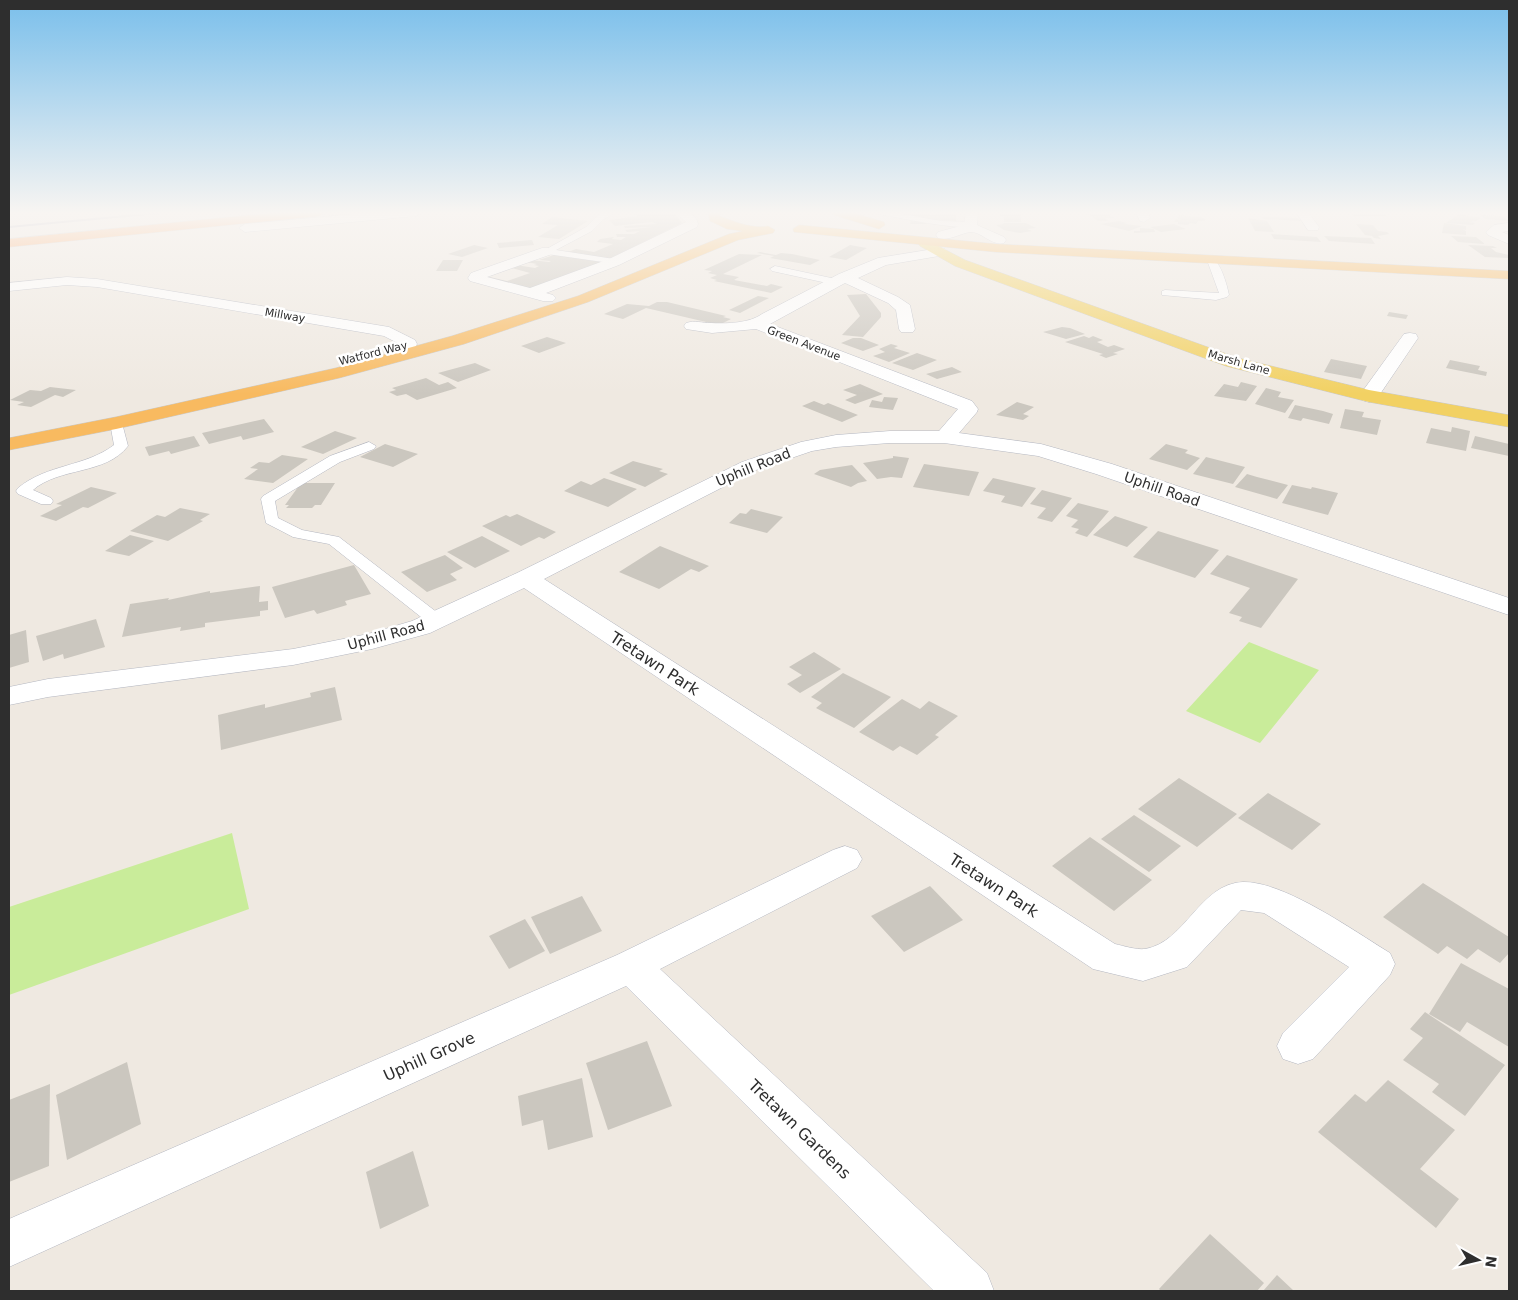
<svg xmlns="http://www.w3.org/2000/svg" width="1518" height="1300" font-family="'DejaVu Sans',sans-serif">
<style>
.pitch{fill:#c9ec9a}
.building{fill:#cbc7bf}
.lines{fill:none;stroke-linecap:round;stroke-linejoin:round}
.service-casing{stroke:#b4b7c1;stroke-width:1}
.minor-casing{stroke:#b4b7c1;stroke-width:1}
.primary-casing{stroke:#c9c9c9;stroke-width:1}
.trunk-casing{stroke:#c9c9c9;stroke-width:1}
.motorway-casing{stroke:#c9c9c9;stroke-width:1}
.service{fill:#fff;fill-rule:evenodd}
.minor{fill:#fff;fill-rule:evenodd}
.primary{fill:#f2d163;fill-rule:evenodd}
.trunk{fill:#f8ba60;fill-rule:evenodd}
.motorway{fill:#ffa35c;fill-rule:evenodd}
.rail{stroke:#a3a6b8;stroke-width:2}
.labels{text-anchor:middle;stroke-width:5;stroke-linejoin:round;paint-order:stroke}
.far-street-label{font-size:11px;fill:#2e2e2e;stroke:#fff}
.street-label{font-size:14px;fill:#2e2e2e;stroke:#fff}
.near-street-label{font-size:16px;fill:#2e2e2e;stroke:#fff}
</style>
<rect width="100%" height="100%" fill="#efe9e1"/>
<path class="pitch" d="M1249,642L1319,670L1260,743L1186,711Z
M232,833L249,909L9,995V907Z"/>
<path class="building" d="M635,212H670L675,214L682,223L609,259L568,252L576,249L594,252L613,244L597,242L600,239L614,237L612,239L621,240L626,237H617L616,234H634L640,231L627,232L625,230L651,227L625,228L624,226L657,224L652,222L615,226L609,220L639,216L635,215L639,214Z
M913,212H929V215H937V213L956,214V221L928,219L926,224H910Z
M1014,212H1021V222H1004V216H1000V213L1014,214Z
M1085,212H1109L1112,214H1107L1115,218H1105L1108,221H1098Z
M1351,212H1382L1386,216H1354Z
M1459,214L1481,218L1476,221L1469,222L1475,223L1473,225L1446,223Z
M1179,215L1200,217L1206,219L1204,221H1198L1196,224L1190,223L1188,225L1178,224V222H1174L1176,219L1181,220L1177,218Z
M1481,215L1503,216L1509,221L1486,219Z
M552,217L588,221L559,239L538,237L558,225L542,224Z
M1262,217L1298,218L1301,221L1264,219Z
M1248,218L1267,221L1274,232L1255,231Z
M1119,221L1127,223L1124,224L1142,226L1129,231L1100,224Z
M1002,223H1026L1036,228L1027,229L1032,231L1020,233L1004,230L996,225L1004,224Z
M1444,223L1466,226V230L1462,229L1466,231V235L1442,233Z
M1174,224L1186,229L1161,232L1150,227Z
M1356,224L1373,225L1378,231L1387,232L1389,234L1378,236L1381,239L1374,238L1372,236L1365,235Z
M1140,228L1154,229L1155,232L1134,233V231H1140Z
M1271,234L1317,237L1321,242L1274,239Z
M1324,236L1371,238L1375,244L1329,241Z
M1451,236L1476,237L1485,244L1458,242Z
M532,240L534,245L499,248L497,243Z
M474,245L488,248L462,257L448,254Z
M850,245L867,248L846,260L829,257Z
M1468,245L1493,246L1497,248H1491L1496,252L1509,255V258L1485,257Z
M760,252L776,255L781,253L792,254L820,260L810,265L770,258L774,256L757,253Z
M739,254L762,255L723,274L739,277L734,280L767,286L771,284L783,287L771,293L714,281L717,280L710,278L717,275L708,273L712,271L704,270Z
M554,255L601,262L529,290L489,278L490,277L507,281L530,273L508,267L516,265L535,268L539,266L534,265L537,264L526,262L531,260L549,262L551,261L539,260Z
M443,260H463L457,271H436Z
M866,294L881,313V317L863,337L842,335L860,316L847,295Z
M758,296L769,298L740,313L729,310Z
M657,302H667L726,316L723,317L731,319L719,325L646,308L623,319L604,314L627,304L649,306Z
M1389,312L1408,315L1406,319L1387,316Z
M1062,327L1070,328L1085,334L1066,339L1043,332Z
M1084,336L1089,338L1093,336L1103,340L1097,342L1108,347L1114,345L1125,349L1113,353L1118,354L1106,358L1099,355L1103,354L1065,342Z
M547,337L566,343L539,353L521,346Z
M853,338H861L879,345L863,351L841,343Z
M891,344L898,346L894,348L910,353L889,362L873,356L885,352L879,349Z
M917,353L937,360L913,370L892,363Z
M1331,359L1367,366L1361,379L1324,372Z
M1450,360L1480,366L1478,370L1487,372L1486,376L1446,368Z
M475,363L491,370L458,382L438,373Z
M952,367L962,372L937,379L926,374Z
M426,378L439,385L448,382L457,388L417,400L406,394L397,396L389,392L396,390L392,388Z
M1241,382L1257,386L1246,401L1214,396L1224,384L1238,387Z
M860,384L883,394L855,404L845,400L857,395L843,390Z
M50,387L76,390L63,397L55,395L31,407L17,405L24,402L10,400L30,390L41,391Z
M1266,388L1281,392L1278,397L1294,400L1285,413L1255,404Z
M884,397L898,398L893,410L869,407L872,400L882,402Z
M814,401L824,405L828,403L858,415L842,422L802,406Z
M1017,402L1034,407L1023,414L1029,416L1023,420L996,415Z
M1295,405L1323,411L1333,414L1329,424L1303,418L1301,421L1288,418Z
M1345,409L1364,412L1362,417L1381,420L1377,435L1340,428Z
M264,419L274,432L243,440L241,436L209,444L202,433Z
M1452,427L1470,431L1466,451L1426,443L1431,428L1451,432Z
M335,431L357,438L323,454L301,447Z
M194,436L200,446L171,454L169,451L149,456L145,447Z
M1475,436L1509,444V456L1471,448Z
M385,444L418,454L393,467L360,457Z
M1166,444L1188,450L1185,453L1200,458L1187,470L1149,459Z
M282,455L308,459L273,483L244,479L258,469L250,468L259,462L269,463Z
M893,456L909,458L902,478L891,477L877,479L863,463L893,458Z
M1206,457L1245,467L1233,484L1193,474Z
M633,461L663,469L659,471L668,474L645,487L609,473Z
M924,464L979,472L969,496L913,487Z
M852,465L867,481L858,483L851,487L814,474L820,470Z
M1247,474L1257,477L1288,485L1277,499L1235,487Z
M604,478L637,489L608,507L564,491L581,481L591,485Z
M993,478L1036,488L1022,507L1001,502L1005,496L983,491Z
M301,483H335L321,505H315L312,508H286L289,505H285Z
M1292,485L1311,489L1312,487L1338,493L1328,515L1282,503Z
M91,487L117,493L88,508L83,507L56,521L40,516L62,505L56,504Z
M1042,490L1072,498L1052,522L1037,518L1046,508L1030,504Z
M1078,503L1109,511L1087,537L1075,533L1079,529L1071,527L1078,520L1066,516Z
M180,508L210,514L200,520L203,521L168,541L130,531L157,515L165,517Z
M751,509L783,517L767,533L729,523L740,513L746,514Z
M517,514L556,532L544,539L539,537L521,546L482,526L506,515L510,517Z
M1115,516L1148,527L1127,547L1093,535Z
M1158,531L1219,550L1195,578L1133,557Z
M130,535L154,541L129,556L105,551Z
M482,536L510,551L475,568L447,552Z
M660,546L709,566L699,572L691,569L659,589L619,572Z
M445,555L463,568L450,574L457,580L427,592L401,572Z
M1227,555L1298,579L1261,628L1239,621L1242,617L1229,613L1250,588L1210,574Z
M354,565L371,594L345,601L347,605L317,614L314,610L285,618L272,587Z
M260,586L259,602L268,601V610L260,611V616L205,623V627L180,631L181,627L122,637L130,604L169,598L168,600L210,591V593Z
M96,619L105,647L64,659L63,654L43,661L36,636Z
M26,630L29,662L9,668V635Z
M814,652L841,669L800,693L787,684L802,675L789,667Z
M843,673L891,697L854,728L816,708L822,703L811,697Z
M335,687L342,720L221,750L218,715L265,704V708L311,697L310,693Z
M902,699L920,709L929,701L958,716L935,735L939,737L917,755L900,746L893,751L859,732Z
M1179,778L1237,814L1197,847L1138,809Z
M1268,793L1321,824L1292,850L1238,818Z
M1134,815L1181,846L1149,872L1101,839Z
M1090,837L1152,880L1114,911L1052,866Z
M1423,883L1509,937V953L1500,963L1478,949L1467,959L1447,946L1438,954L1383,917Z
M930,886L963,920L904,952L871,916Z
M582,896L602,931L550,954L531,917Z
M525,919L545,951L509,969L489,936Z
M1461,963L1509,989V1047L1467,1022L1460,1032L1429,1014Z
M1425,1012L1505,1065L1465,1116L1432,1092L1439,1084L1403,1060L1423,1038L1410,1029Z
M647,1041L672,1106L608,1130L586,1063Z
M127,1062L141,1124L67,1160L56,1095Z
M582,1078L593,1137L548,1150L543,1120L522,1126L518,1096Z
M1388,1080L1455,1130L1420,1169L1459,1199L1436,1228L1318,1132L1355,1094L1366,1102Z
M50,1084L49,1166L9,1182V1100Z
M413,1151L429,1206L380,1229L366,1172Z
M1210,1234L1264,1283L1257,1291H1161L1159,1289Z
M1277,1275L1294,1291H1263Z"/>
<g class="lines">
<g class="service-casing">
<path id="service" d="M606,212H616L604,219L592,231L556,250L614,259L617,260V264L547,254L543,251L586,227L598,215Z
M875,212C898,211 920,218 943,221C952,222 967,220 974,225C964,232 895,217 879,214Z
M1211,257C1221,262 1227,285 1229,295L1227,297L1216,300L1162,295V291L1165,290L1219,293L1207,260Z
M775,266L836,279L841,282L836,285L772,271L770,269Z
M116,419L122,423L128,446C106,475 59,467 33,490L51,498L53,501L51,504H41L18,494L16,491L18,488C47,464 85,467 114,445L110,423Z
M369,442L376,446L374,449L340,462L275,501L278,518L302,530L339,537L443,617L445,621L443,625H431L329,544L293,537L266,523L261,499L263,496L330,456Z"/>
</g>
<g class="minor-casing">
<path id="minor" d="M377,212H422L416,216L245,232L239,228L245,224Z
M675,212C685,212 696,212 698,224L697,227L619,265L546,293L553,295L556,298L553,301H543L470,281L468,278L471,273L542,248H552L554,251L552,254L487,277L530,288L609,259L686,222Z
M966,212H978L977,225L1004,237L1006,240L1004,243C991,246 981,231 970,232C959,234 949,241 938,238L936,235L938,232L964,225Z
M1136,212H1148L1150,218L1144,222L1140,221Z
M1296,212H1308L1319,227L1318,230H1308Z
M1509,223V231L1502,232L1509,235V244L1488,235L1486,232L1494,225Z
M940,248L945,249L947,252L945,255L886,265L858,278L898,297L910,305L915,329L913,332H901L899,329L896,310L888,303L845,283L770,324L972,401L978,409L977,412L959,433L1041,444L1112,464L1509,598V615L1096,474L1038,456L944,443H890L836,447L812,451L756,470L544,579L1115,944C1124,946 1136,950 1145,949C1186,942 1199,884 1243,882C1284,881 1354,931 1390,953L1395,964L1390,975L1313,1059L1298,1064L1283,1059L1277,1046L1283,1033L1349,967L1264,913L1241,910L1187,967L1143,981L1093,969L524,588L430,633L372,649L293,665L48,697L9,705V687L48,679L293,649L368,634L412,621L517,573L742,462L801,442L836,435L890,431H939L958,409L756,329L712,333L686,329L684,326L686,323C695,320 702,323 711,323C727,324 750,323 762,314L839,274L878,258Z
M67,277L97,279L389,327L415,340L417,344L415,348L409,349L384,336L97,287L67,285L9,291V283Z
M1410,333L1416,334L1418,338L1376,400L1369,402L1362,400L1360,396L1362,392L1404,334Z
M845,846L857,850L862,859L857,868L660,969L987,1273L994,1291H934L626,986L9,1267V1219L617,955L833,850Z"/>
</g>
<g class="primary-casing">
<path id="primary" d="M925,239L965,260L1238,358L1369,390L1509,415V427L1369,402L1226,366L955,266L920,246L918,243Z"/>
</g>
<g class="trunk-casing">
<path id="trunk" d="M708,212H720V216C734,222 754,229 768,226L775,230L773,233L738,240L588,302L464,344L339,378L116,429L9,450V438L116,417L336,368L452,336L578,296L729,234L743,231L727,229L710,221Z
M832,212H850L884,222L885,225L879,229L834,215Z
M799,225L996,244L1509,271V279L996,252L794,232L793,229Z"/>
</g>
<g class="motorway-casing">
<path id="motorway" d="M282,212H325L319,216L9,247V239Z"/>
</g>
<use href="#service" class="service"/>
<use href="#minor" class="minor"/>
<use href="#primary" class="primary"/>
<use href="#trunk" class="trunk"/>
<use href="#motorway" class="motorway"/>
<path class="rail" d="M9,227L169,212"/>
</g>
<linearGradient id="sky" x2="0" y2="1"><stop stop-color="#7abfeb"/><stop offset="0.54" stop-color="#f8f5f2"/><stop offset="1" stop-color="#f8f5f2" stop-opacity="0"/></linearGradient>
<rect width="1518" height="394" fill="url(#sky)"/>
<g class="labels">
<g class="far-street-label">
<text transform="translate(285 315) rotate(10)" y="4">Millway</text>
<text transform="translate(804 343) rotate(21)" y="4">Green Avenue</text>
<text transform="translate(373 353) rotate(-14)" y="4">Watford Way</text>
<text transform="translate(1239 362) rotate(16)" y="4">Marsh Lane</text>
</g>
<g class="street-label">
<text transform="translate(753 467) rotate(-22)" y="5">Uphill Road</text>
<text transform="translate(1162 489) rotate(19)" y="5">Uphill Road</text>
<text transform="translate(386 635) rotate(-15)" y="5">Uphill Road</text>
</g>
<g class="near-street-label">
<text transform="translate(655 663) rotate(33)" y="6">Tretawn Park</text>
<text transform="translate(994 885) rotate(33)" y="6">Tretawn Park</text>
<text transform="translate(429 1056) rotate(-24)" y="6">Uphill Grove</text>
<text transform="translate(800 1129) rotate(44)" y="6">Tretawn Gardens</text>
</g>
</g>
<rect width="1518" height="1300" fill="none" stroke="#2e2e2e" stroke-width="20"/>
<g transform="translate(1478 1260) rotate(98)" stroke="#ffffff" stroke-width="4" paint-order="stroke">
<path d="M0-4L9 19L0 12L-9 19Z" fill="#2e2e2e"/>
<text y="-8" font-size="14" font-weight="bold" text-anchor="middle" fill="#2e2e2e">N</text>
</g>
</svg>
